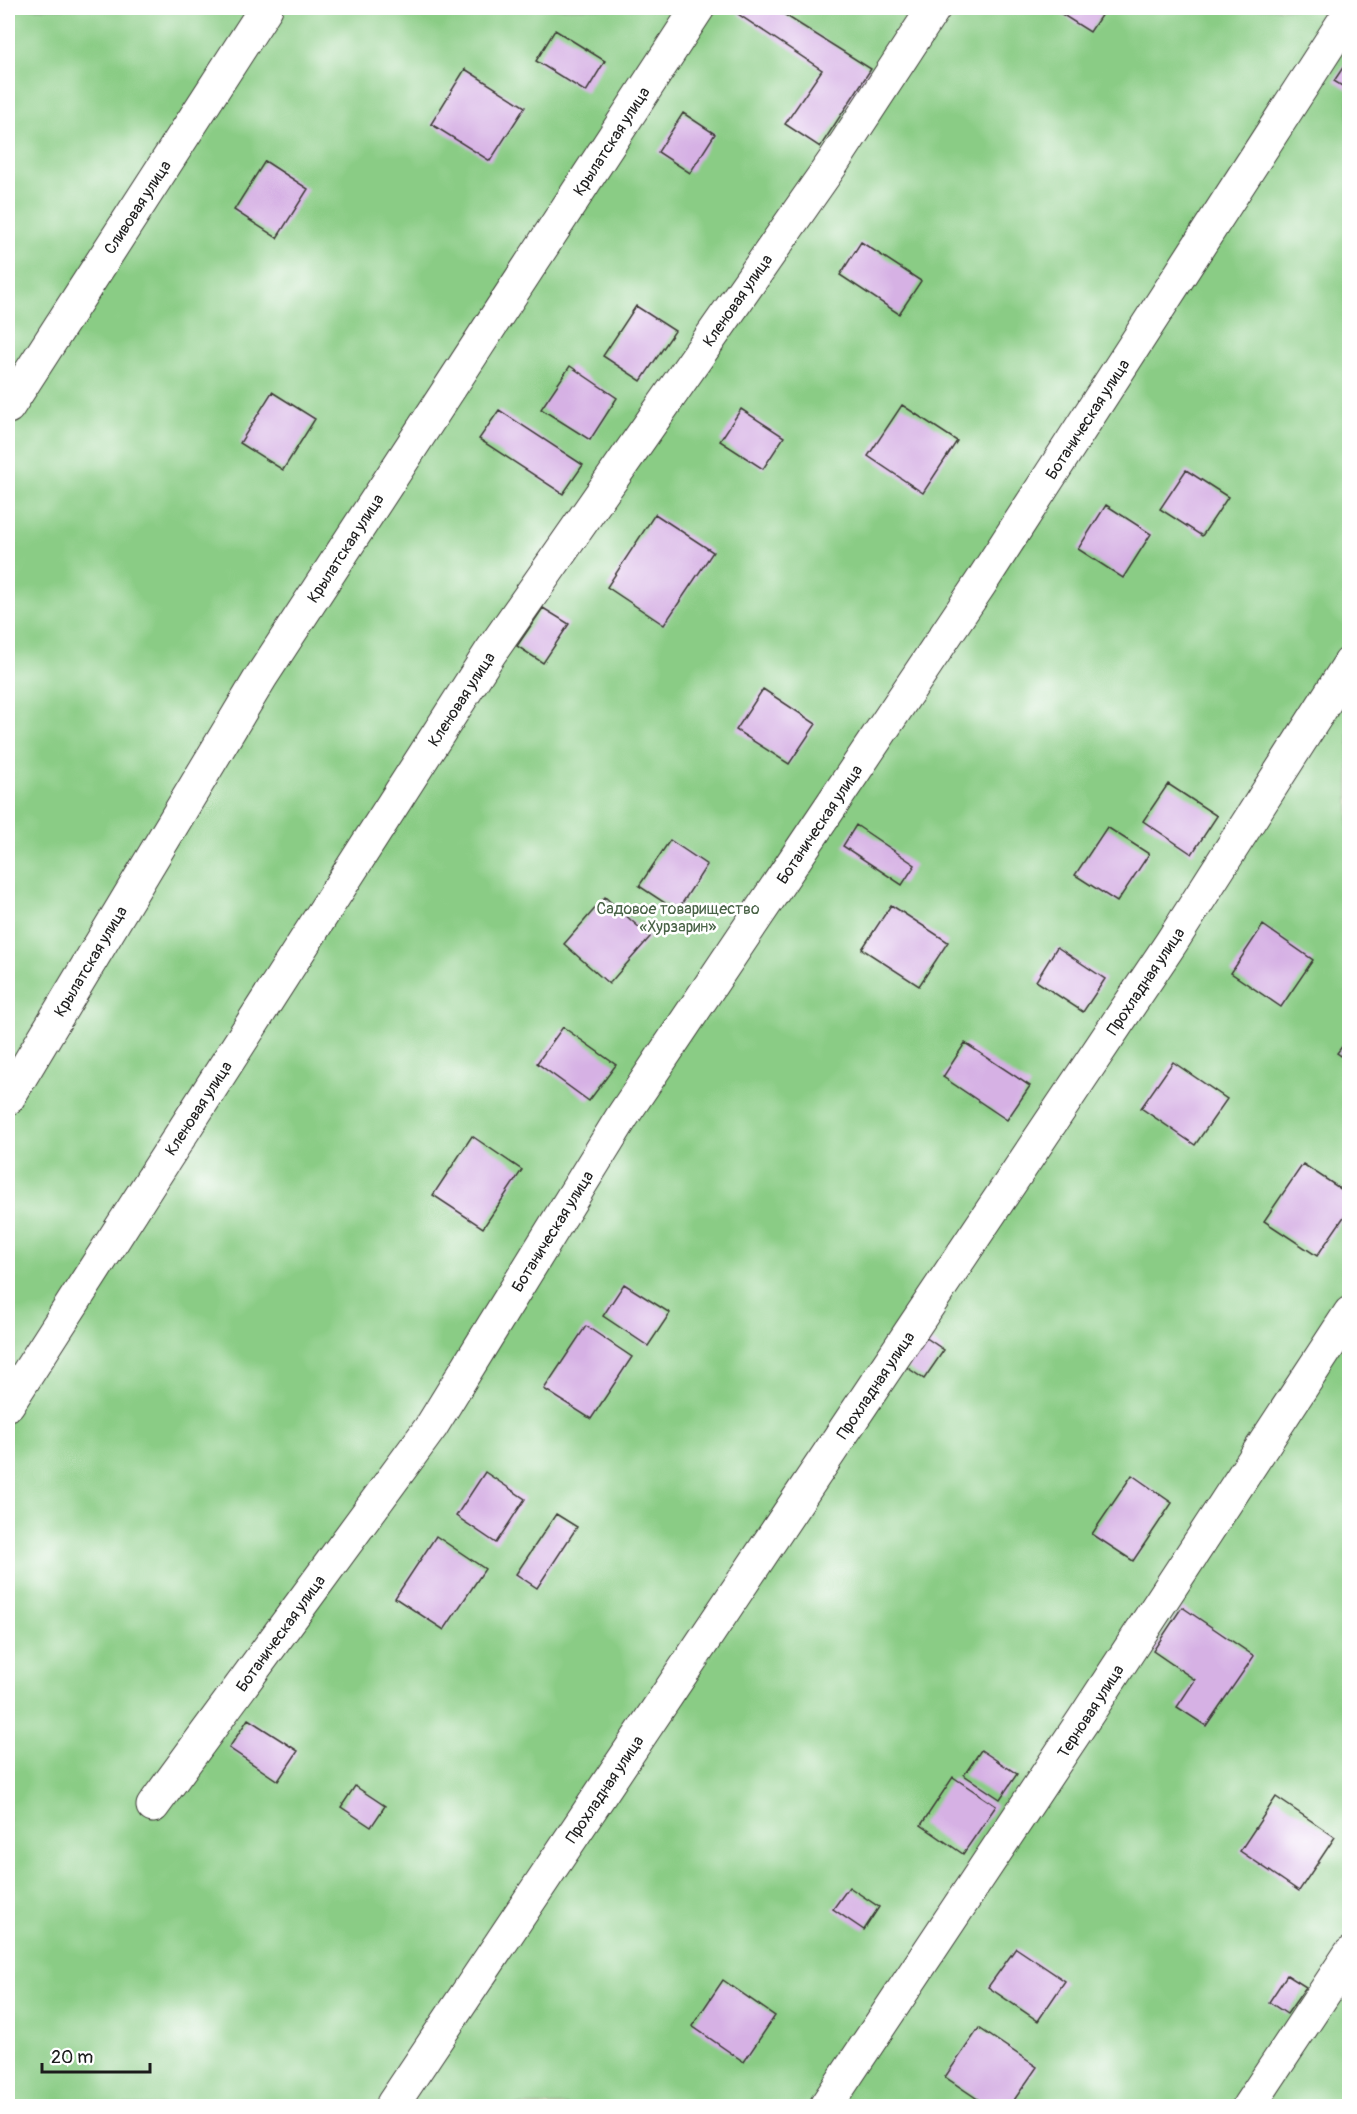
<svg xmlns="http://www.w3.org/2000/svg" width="1357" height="2114" font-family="Pangolin,sans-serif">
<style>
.green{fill:#8acc85;stroke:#537450;stroke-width:1.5}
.building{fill:#d6b1e4}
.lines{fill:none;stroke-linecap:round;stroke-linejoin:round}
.street-casing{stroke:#3b3934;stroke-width:35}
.street{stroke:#fff;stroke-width:33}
.labels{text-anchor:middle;stroke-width:5;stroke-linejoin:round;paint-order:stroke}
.street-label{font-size:16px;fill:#1c1c1c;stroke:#fff}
.park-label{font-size:16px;fill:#486246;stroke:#fff}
</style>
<rect width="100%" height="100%" fill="#fff"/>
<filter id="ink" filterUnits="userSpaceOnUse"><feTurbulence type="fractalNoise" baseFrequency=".0167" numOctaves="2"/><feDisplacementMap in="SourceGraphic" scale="12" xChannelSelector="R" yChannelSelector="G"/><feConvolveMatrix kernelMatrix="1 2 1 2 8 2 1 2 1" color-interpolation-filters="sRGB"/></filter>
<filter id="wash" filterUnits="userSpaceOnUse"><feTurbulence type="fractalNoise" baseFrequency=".008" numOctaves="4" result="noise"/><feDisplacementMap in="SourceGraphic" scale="24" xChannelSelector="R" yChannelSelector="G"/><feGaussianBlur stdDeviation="1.35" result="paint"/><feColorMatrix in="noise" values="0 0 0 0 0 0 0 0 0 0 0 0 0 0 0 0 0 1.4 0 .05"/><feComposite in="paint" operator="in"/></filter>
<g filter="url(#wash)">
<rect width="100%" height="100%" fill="#eae0be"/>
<path class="green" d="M8,8H1349V2106H8Z"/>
<g id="blocks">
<path class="building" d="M742,8H774L871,69L820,147L785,124L822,70L738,14Z
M1052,8H1106L1090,32Z
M555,30L605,61L586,92L536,61Z
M1350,57V91L1334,81Z
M465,69L525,107L490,161L431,124Z
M683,113L715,134L690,173L658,152Z
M265,161L308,189L277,238L234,210Z
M861,242L921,281L899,314L840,275Z
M636,306L675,331L641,381L603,356Z
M570,366L617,398L590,440L541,409Z
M272,392L315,419L283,470L240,443Z
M902,405L957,441L923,493L868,456Z
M741,409L784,437L763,469L720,441Z
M499,410L583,465L563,494L479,439Z
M1186,470L1228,497L1202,536L1160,509Z
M1106,505L1151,534L1123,578L1078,549Z
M655,514L713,552L664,625L607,587Z
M543,608L569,624L543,663L517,646Z
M763,689L816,724L789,764L736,730Z
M1168,784L1217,816L1192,854L1143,821Z
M856,825L915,865L902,885L843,846Z
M1107,827L1149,854L1117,902L1075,875Z
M670,840L707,865L677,911L639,886Z
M605,897L650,937L609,984L564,944Z
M891,905L948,942L919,986L862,949Z
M1263,925L1313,960L1281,1007L1231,973Z
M1057,947L1105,979L1083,1012L1036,981Z
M563,1027L616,1065L589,1101L537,1063Z
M1350,1036V1062L1337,1053Z
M965,1043L1030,1086L1007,1120L943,1077Z
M1173,1062L1227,1099L1195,1145L1141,1108Z
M472,1136L522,1170L483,1228L433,1195Z
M1303,1164L1350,1195V1208L1317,1256L1264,1221Z
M624,1284L670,1313L648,1346L603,1316Z
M586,1326L632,1357L591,1419L544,1389Z
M925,1337L944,1350L924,1379L905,1366Z
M485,1472L525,1499L496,1543L456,1516Z
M1132,1475L1172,1503L1133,1561L1092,1534Z
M556,1514L577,1527L537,1588L516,1574Z
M436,1536L485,1569L444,1630L395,1598Z
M1182,1607L1254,1656L1206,1726L1177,1707L1195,1680L1153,1651Z
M248,1719L298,1751L278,1781L229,1748Z
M981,1750L1017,1774L1000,1799L964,1775Z
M953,1777L996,1806L963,1854L921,1825Z
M355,1786L385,1806L371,1827L341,1807Z
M1276,1797L1335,1837L1299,1891L1240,1851Z
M849,1887L879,1907L864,1930L833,1909Z
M1016,1948L1065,1981L1038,2021L988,1987Z
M1287,1975L1306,1987L1287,2014L1269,2002Z
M723,1980L775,2016L744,2062L692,2026Z
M979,2028L1037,2067L1010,2106H988L945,2077Z"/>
</g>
</g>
<g filter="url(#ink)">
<use href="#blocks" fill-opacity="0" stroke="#3b3934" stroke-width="1.5"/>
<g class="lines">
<g class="street-casing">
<path id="street" d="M8,407L266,8
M8,1098L261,677L698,8
M8,1404L490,653L832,164L934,8
M153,1806L431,1427L622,1117L980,584L1350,12
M393,2104L1171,943L1350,663
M826,2106L1086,1716L1350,1313
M1249,2106L1350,1954"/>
</g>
<use href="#street" class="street"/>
</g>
</g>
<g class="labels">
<g class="street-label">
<text transform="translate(611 141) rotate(-57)" y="6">Крылатская улица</text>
<text transform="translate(137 207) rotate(-57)" y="6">Сливовая улица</text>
<text transform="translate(737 300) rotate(-55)" y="6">Кленовая улица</text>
<text transform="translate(1087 419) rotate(-57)" y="6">Ботаническая улица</text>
<text transform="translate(345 548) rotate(-57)" y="6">Крылатская улица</text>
<text transform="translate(461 699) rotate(-57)" y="6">Кленовая улица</text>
<text transform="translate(819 824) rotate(-56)" y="6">Ботаническая улица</text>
<text transform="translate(90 961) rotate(-59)" y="6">Крылатская улица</text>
<text transform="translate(1145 981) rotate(-56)" y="6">Прохладная улица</text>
<text transform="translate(198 1108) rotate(-57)" y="6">Кленовая улица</text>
<text transform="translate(552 1231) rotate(-58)" y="6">Ботаническая улица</text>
<text transform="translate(875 1385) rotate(-56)" y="6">Прохладная улица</text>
<text transform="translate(280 1633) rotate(-54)" y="6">Ботаническая улица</text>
<text transform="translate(1090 1711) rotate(-57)" y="6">Терновая улица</text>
<text transform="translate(604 1789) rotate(-56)" y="6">Прохладная улица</text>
</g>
<g class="park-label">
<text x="678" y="914">Садовое товарищество<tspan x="678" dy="18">«Хурзарин»</tspan></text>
</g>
</g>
<rect width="1357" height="2114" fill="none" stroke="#fff" stroke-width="30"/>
<path d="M42 2063v9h108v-9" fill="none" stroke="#1c1c1c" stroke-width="3"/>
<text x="51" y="2063" font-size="18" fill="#1c1c1c" stroke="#ffffff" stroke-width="4.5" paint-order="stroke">20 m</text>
</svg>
